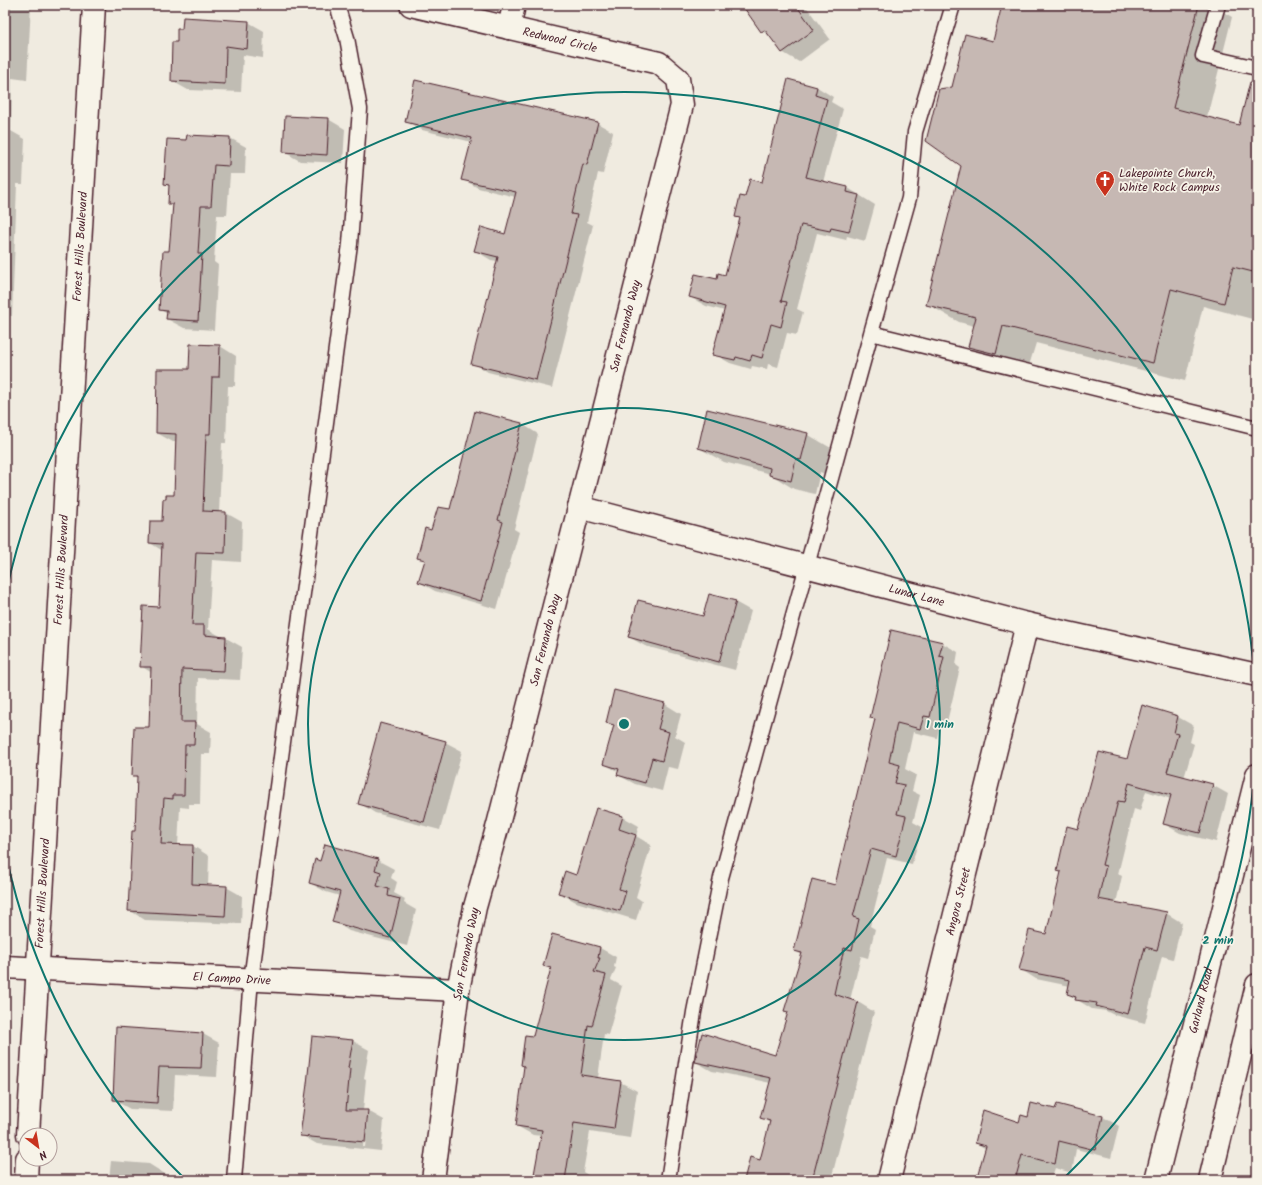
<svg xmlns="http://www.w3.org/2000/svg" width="1262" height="1185" font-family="Kalam,sans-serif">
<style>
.shadow{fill:#0003;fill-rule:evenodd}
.building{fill:#c6b8b3;stroke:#4a1f2b}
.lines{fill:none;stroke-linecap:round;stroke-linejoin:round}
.service-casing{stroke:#4a1f2b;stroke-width:17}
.minor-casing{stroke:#4a1f2b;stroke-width:25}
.primary-casing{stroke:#4a1f2b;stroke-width:25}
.service{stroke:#f7f3e8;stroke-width:14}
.minor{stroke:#f7f3e8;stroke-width:22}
.primary{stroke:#f7f3e8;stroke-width:22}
.ring{fill:none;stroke:#0f766e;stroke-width:2}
.labels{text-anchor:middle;stroke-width:3.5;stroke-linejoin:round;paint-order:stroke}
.street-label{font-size:12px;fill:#4a1f2b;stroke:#f7f3e8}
.poi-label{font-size:12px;fill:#4a1f2b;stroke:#f7f3e8;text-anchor:start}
.centre{fill:#0f766e;stroke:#f7f3e8;stroke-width:2}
.ring-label{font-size:12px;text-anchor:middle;font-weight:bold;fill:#0f766e;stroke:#f7f3e8;stroke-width:3.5;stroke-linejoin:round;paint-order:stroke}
</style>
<rect width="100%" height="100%" fill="#f0ebe0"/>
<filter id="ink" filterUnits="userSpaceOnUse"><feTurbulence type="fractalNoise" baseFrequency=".025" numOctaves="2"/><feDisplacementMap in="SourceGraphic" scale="8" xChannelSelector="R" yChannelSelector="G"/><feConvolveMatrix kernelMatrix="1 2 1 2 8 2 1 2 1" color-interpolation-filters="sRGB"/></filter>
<g filter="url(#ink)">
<path class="shadow" d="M5,5H31L27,80L12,78L11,131L25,139L23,184H17L12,316L5,315Z
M669,5H693L692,8L683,6V10Z
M743,5H805L830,39L799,62L782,52L770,36L762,31Z
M1003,5H1211L1232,17L1207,117L1240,126L1257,90V316L1256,320L1203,306L1185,381L1036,343L1027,372L1001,365L969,347L974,326L959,322L927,304L962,166L952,88L993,42Z
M248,22L264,31L263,58L243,55L241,92L188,90L172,81L178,43Z
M817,87L833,97L831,102L843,109L823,182L848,188L875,205L865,241L847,236L846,240L817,233L797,309L803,312L797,335L787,333L778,367L768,364L767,369L752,366L751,369L730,363L714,354L725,311L706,306L690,297L726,277L741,219L736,216L746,198L762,183Z
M328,119L345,129L343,163L300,161L284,152Z
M406,121L597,123L613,132L603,174L598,173L587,222L593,225L552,388L488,372L473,363L498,261L491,260L476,251L506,235L516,197L478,188L463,179L472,142L422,130Z
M230,138L246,147L245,174H230L227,215H217L214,262L218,265L214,330L184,328L167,319L168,314L160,310L170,253L174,206L169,204L170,187L165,184L187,141Z
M220,346L236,356L235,386H228L226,443H222L219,513H226L242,522L241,562L212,560L208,629L220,636V637L226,638L242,647L240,680L198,678L197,724L211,732L210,754H201L200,804H189V808L180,807L178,846H193L209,856L208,886L226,887L242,896L241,924L145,920L129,910L136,832L138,778L133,775L150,728L152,673L141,666L160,608L163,551L150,543L163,523L175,496L177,442H173L157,433L190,370Z
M5,376L9,378L5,465Z
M522,424L538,434L514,529L519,532L497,609L435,591L419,582L425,561L418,557L432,531Z
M807,434L831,448L825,474L820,472L815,494L794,489L770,474L724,462L699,448Z
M735,602L751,611L735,670L645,646L629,637L703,618Z
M942,643L958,652L956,665L960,668L946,726L940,724L937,738L913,732L905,769L916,775L912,791L920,795L913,822L922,827L912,864L887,858L870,926L875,929L868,958L861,956L850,1000L858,1002L874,1012L831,1180H747L761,1161L770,1123L762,1118L771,1083L712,1071L696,1062L776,1056L789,1012L802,955L795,951L836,886L876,720L871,717Z
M615,691L665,704L681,714L675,736L685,742L678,769L668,767L662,791L635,784L618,775L619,772L604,764L614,727L607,722Z
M1143,706L1178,717L1194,726L1190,742L1194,744L1184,778L1212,785L1228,794L1216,842L1180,833L1164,824L1171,799L1146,791L1140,811L1134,809L1118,874L1122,876L1116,903L1166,913L1182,923L1173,959L1162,956L1145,1023L1114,1015L1106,1011L1092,1009L1068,994L1070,986L1036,979L1020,969L1047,935L1062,873L1058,870L1078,830L1127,761ZM1084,1000L1102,1002V1004L1084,1002Z
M445,742L462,751L440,830L375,813L359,803Z
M597,809L623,817L639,826L636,836L651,845L636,897L642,901L636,920L576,902L560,893L577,876Z
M377,860L394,869L391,878L397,882L394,893L405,899L404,903L416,910L407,946L349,931L333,921L340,896L326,892L310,883L321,862Z
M552,935L600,948L616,957L614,967L616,968L611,980L622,986L608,1035L604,1034L598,1078L620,1082L637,1091L630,1138L590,1132L583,1172L591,1177L590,1180H534L542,1136L533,1135L517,1126L525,1067L522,1065L534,1037L552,970L544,965Z
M203,1034L219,1043L217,1077L175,1075L173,1111L130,1109L114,1100Z
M353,1041L369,1050L364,1078L366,1079L363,1111H368L384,1120L381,1151L317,1144L301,1135ZM366,1119H368L365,1147H363Z
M1057,1105L1103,1117L1119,1126L1111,1158L1076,1149L1072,1173L1055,1168L1051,1180H977L986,1149L976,1143L1019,1124L1028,1118L1056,1110Z
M111,1161L149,1164L165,1174L164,1180H109Z
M308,1174L347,1180H308Z"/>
<path class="building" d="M742,5H796L814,30L782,53L765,30L761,32Z
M1002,5H1199L1173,108L1239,125L1250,82L1257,83V273L1233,267L1224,303L1171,289L1153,363L1003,326L996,354L968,347L976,317L926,305L961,166L926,141L939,89L952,87L965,34L993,41Z
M183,17L249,21L247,49L226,46L225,84L171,81L172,42H177V29H182Z
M788,79L817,87L815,95L827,99L806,177L848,187L847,192L859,195L849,232L831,228L830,231L801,225L781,301L787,302L781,327L771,324L762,358L752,355L750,361L736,357L735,360L712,355L725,307L689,297L695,274L717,279L718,273L725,275L740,218L735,217L740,196L745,197L750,179L762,182Z
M415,80L598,122L587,165L583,164L571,214L577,215L536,380L471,364L498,257L474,251L481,227L505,234L516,192L461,180L472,138L405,122Z
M285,116L329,118L327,155L283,152Z
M187,135L230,137L229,166L214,165L211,206H201L198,254H202L198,321L166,319L167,311L159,310L163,251H169L173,204H168L169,185L164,184L167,139L186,140Z
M190,344L220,345L219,377H212L210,434H206L203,511L226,512L225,553L196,552L192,625H204V635L226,637L224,671L182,669L181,722H195L194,745H185L184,795H173V799L164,798L161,844L193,845L192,884L227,886L225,916L128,911L132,831H135L137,776H132L134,727H149L151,667H140L143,606L159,607L162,544L149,543L150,521H162L163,499H166V495H174L176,434L156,433L157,369H189Z
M707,409L808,433L801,460L796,459L791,481L769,475L770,468L698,448Z
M475,411L522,423L498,520L503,522L481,601L418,582L425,560L417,558L425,528L431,530L438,507L450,509Z
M709,594L736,601L719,662L628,637L638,600L703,616Z
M891,630L943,642L939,656L944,657L930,717L924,716L920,729L897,723L889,762L900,765L895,783L904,785L897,814L906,816L896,856L871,849L853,917L859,919L852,950L844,948L834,994L858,1002L812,1180H744L750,1157L760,1160L770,1121L760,1118L771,1078L695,1062L702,1033L775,1055L788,1012L784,1011L802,953L794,951L812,879L835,885L875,719L870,718Z
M614,690L665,703L658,729L669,732L662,761L652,758L645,783L617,775L619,769L603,764L614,725L606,723Z
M1142,705L1178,716L1174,733L1178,734L1167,772L1213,784L1200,833L1163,824L1171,795L1129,783L1124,802L1118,801L1102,865L1106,866L1098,899L1167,912L1157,950L1145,947L1128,1014L1096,1006L1097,1003L1075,1000L1076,997L1067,994L1070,980L1019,970L1029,930L1046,934L1061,872L1057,871L1067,826L1078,829L1099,752L1127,759Z
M380,723L446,741L424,822L358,804Z
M596,808L623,816L619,829L636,835L619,889L626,891L620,911L558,893L565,871L576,875Z
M325,844L378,859L375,870L381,872L377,886L389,889L388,896L400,899L390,938L332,922L340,892L309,883L315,859L320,861Z
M552,934L600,947L598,958H600L594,972L606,975L592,1026L588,1025L581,1075L621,1081L614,1129L574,1123L565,1180H533L542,1130L516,1126L524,1066L521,1065L525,1035L533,1036L551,968L543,966Z
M116,1027L203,1033L201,1068L159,1067L157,1103L113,1100Z
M312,1036L353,1040L348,1068L350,1069L346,1110H368L365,1142L300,1136L307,1084Z
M1031,1103L1055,1109L1057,1104L1103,1116L1095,1150L1059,1141L1055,1164L1022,1155L1015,1180H976L986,1146L975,1143L983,1110L1019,1122L1021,1115L1028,1117Z"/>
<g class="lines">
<g class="service-casing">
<path id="service" d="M953,5L915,132L909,198L871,333L1257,428
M1218,5L1203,56L1257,68
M234,1180L251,980L350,244L360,109L347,38L337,5
M668,1180L694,1012L721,878L871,333"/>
</g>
<g class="minor-casing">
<g id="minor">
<path id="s1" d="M411,5L659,63L678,79L682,105L498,825L475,907L458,990L433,1180"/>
<path d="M509,28L514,5"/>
<path id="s2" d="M579,507L1027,624L1257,675"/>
<path id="s3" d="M5,967L458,990"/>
<path id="s4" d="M28,1135L94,5"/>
<path d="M26,1180L27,1159"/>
<path id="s5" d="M889,1180L1027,624"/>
</g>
</g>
<g class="primary-casing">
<g id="primary">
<path id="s6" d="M1156,1180L1257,775"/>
<path d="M1210,1180L1257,985"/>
</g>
</g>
<use href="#service" class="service"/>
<use href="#minor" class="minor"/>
<use href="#primary" class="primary"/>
</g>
</g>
<g class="ring">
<circle cx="624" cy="724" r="316"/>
<path d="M185 1179A632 632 0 0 1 6 855M6 593A632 632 0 1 1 1063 1179"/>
</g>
<defs>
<g id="church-pin" transform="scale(1)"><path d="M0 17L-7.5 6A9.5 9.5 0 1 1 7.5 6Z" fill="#c8321e" stroke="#f7f3e8"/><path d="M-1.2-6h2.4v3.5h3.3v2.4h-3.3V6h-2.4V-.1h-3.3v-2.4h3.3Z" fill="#fff"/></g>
</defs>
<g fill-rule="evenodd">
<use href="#church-pin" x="1105" y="180"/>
</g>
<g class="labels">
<g class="street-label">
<text dy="4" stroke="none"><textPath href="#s1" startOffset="153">Redwood Circle</textPath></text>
<text dy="4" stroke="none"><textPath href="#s4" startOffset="890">Forest Hills Boulevard</textPath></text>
<text transform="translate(625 326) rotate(-76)" y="4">San Fernando Way</text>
<text dy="4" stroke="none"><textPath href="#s4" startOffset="566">Forest Hills Boulevard</textPath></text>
<text dy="4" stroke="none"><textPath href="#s2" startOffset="349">Lunar Lane</textPath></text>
<text transform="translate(545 640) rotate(-76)" y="4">San Fernando Way</text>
<text dy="4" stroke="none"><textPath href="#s4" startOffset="242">Forest Hills Boulevard</textPath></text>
<text dy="4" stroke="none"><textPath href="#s5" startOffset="287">Angora Street</textPath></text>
<text transform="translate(466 954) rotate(-79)" y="4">San Fernando Way</text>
<text dy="4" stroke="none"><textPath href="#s3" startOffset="227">El Campo Drive</textPath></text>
<text dy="4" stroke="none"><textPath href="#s6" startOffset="185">Garland Road</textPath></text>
</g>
<g class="poi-label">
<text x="1119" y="177">Lakepointe Church,<tspan x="1119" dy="14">White Rock Campus</tspan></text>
</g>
</g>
<circle cx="624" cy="724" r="6" class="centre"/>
<g class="ring-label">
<text x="940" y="728">1 min</text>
<text x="1218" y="944">2 min</text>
</g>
<rect width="1262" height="1185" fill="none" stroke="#f7f3e8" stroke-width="20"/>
<rect x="10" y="10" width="1242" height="1165" fill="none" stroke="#4a1f2b" stroke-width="1.5" filter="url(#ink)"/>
<g transform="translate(38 1147) rotate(149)"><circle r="19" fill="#f7f3e8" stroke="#b29e9c"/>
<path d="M0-3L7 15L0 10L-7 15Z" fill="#c8321e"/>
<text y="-6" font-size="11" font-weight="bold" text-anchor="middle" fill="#4a1f2b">N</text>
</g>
</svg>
